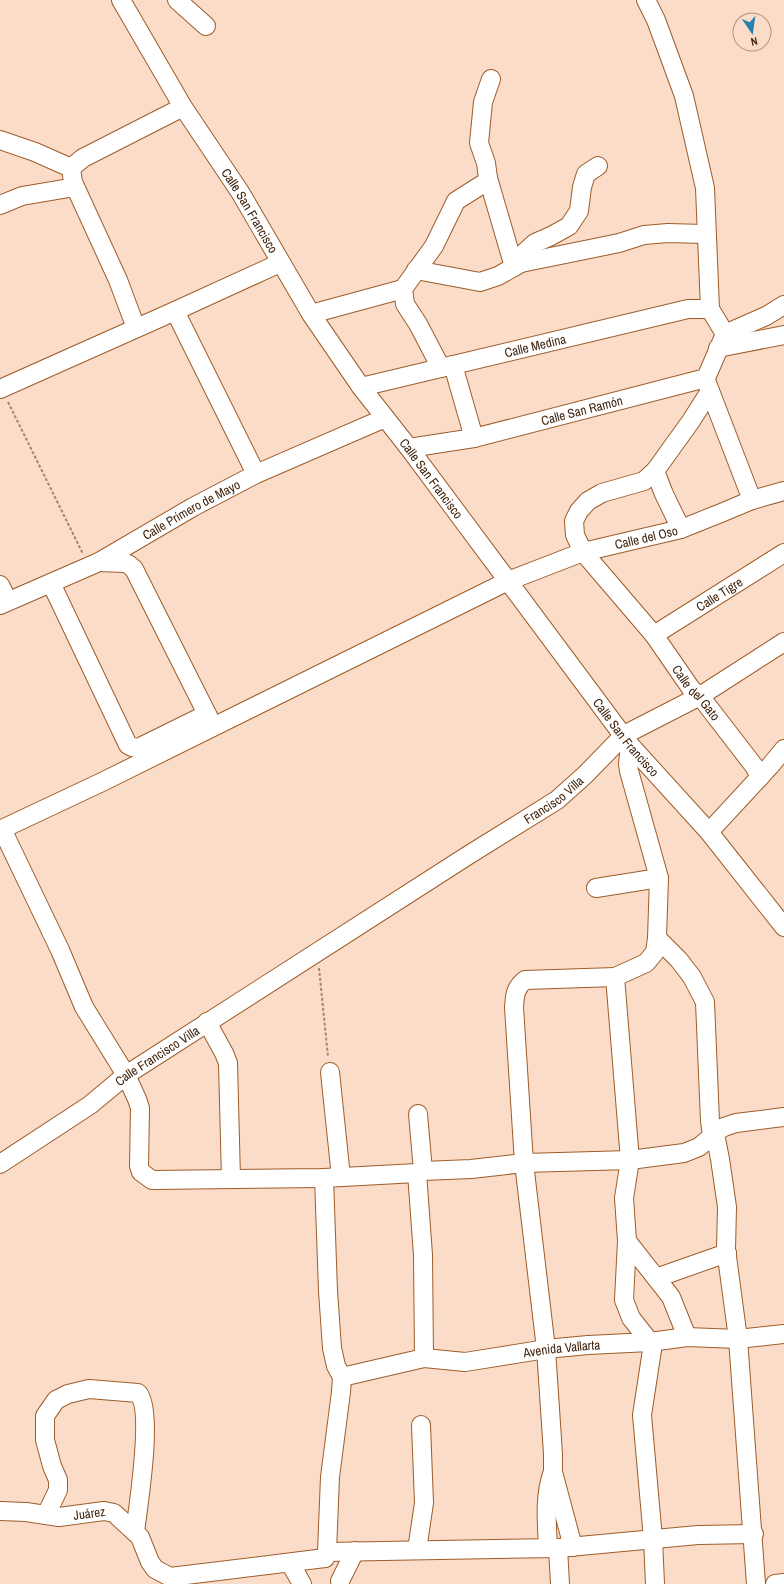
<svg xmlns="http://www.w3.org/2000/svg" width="784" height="1584" font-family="'Archivo Narrow',sans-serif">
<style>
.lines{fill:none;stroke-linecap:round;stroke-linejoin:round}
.minor-casing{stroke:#9e5c28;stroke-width:20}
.path{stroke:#a38570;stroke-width:2;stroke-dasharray:3 2;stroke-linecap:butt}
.minor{stroke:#fff;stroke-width:18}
.labels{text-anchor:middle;stroke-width:4;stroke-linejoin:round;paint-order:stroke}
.street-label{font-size:13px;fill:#41250f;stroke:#fbdcc8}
</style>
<rect width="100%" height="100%" fill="#fbdcc8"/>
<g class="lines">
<g class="minor-casing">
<g id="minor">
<path id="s1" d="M121,0L183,107L240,192L311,314L361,387L409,448L630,745L709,832L784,927"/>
<path d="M177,0L206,26"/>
<path d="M646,0L656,20L684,96L705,188L710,309L725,334"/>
<path d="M0,140L35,152L71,168"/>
<path d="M488,178L514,267"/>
<path d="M0,205L22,196L75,187"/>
<path d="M521,263L524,253L535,243L551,236L569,226L579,211L582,187L586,174L598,166"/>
<path d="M416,270L480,282L498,276L521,263L619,243L644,235L668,233L705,234"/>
<path d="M175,311L256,474"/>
<path d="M311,314L403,289"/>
<path d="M136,328L118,280L73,182L71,168L83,158L183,107"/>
<path d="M725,334L766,316L784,305"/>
<path d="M718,348L784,335"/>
<path d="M453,365L474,438"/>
<path d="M441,368L418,324L405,304L403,289L434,246L456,201L486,182L488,178L486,163L479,143L483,102L491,79"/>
<path d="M707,383L752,500"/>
<path id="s2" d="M361,387L688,309H710"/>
<path d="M0,389L175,311L280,263"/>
<path id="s3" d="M409,448L474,438L706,378L725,334"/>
<path id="s4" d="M655,471L644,481L602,493L588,501L579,511L574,521L575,535L583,552L654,635L692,690L700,696L754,766L760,777"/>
<path d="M681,529L664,494L655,471L691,421L710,391"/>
<path d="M99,562L124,563L128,564L134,569L212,724"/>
<path d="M51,583L128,745L132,747L138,748L207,714"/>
<path d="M0,585L8,601"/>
<path id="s5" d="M0,605L99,562L193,507L256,474L385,418"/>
<path id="s6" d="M654,635L784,553"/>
<path d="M630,745L628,764L629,771L659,878L657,938L655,952L646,963L615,977L630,1160L624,1198L627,1241L624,1300L631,1318L650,1342L652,1350L642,1415L653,1539L655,1584"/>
<path d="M2,829L60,950L84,1007L126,1075L137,1099L140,1108L139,1166L141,1172L152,1180L324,1178L417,1173L423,1171L471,1169L524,1163L630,1160L684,1153L699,1147L719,1130L724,1127L736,1123L784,1117"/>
<path id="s7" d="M0,830L102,782L508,581L583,552L681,529L721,513L752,500L784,491"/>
<path d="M709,832L770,766L784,749"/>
<path d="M596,888L659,878"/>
<path d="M657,938L679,960L692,977L705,1002L710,1121L711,1129L715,1134L720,1159L727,1207L726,1249L738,1339L756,1584"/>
<path d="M207,1022L224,1053L228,1063L231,1179"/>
<path d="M330,1072L341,1177"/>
<path d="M418,1114L423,1171"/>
<path id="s8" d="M0,1164L90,1105L126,1075L467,856L557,800L585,775L624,735L700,696L784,642"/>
<path d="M417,1173L423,1255L424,1358"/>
<path d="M324,1178L328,1291L332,1348L336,1366L342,1377L341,1392L330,1477L327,1552L325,1558"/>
<path d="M627,1241L671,1297L687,1337"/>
<path d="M656,1278L727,1253"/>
<path id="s9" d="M342,1377L424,1358L465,1362L546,1349L588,1345L650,1342L687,1337L738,1339L784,1334"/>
<path id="s10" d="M0,1511L26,1512L59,1517L104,1511L114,1513L140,1537L150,1562L155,1569L170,1577"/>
<path d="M46,1515L58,1490V1480L52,1466L45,1440V1416L56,1400L68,1394L89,1389L138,1393C154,1410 138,1507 135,1532"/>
<path d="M573,1547L553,1472V1454L546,1349L524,1163L514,1007C515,995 515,988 525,980L615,977"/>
<path d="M548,1548C547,1524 544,1498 552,1474"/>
<path d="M558,1548L560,1584"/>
<path d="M417,1550L424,1503L421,1425"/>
<path d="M327,1552L558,1548L698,1535L754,1534"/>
<path d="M290,1563L302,1584"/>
<path d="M170,1577L325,1558"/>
<path d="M340,1581L355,1551"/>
<path d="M775,1584L784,1583"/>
</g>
</g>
<path class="path" d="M8,402L83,554
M319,968L328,1057"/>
<use href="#minor" class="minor"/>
</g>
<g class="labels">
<g class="street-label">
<text dy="5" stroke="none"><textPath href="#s1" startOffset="247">Calle San Francisco</textPath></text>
<text dy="5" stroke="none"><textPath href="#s2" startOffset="179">Calle Medina</textPath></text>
<text dy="5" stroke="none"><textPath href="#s3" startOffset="177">Calle San Ramón</textPath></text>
<text dy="5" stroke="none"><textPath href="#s1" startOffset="571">Calle San Francisco</textPath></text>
<text dy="5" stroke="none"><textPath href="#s5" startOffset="214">Calle Primero de Mayo</textPath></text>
<text dy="5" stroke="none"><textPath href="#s7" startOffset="711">Calle del Oso</textPath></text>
<text dy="5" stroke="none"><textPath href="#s6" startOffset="77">Calle Tigre</textPath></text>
<text dy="5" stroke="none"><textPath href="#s4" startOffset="313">Calle del Gato</textPath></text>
<text dy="5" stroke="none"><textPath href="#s1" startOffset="895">Calle San Francisco</textPath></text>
<text dy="5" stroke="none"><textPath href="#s8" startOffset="663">Francisco Villa</textPath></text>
<text dy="5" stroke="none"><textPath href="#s8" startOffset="191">Calle Francisco Villa</textPath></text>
<text dy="5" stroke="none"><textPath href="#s9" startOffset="223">Avenida Vallarta</textPath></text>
<text dy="5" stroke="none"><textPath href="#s10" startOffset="90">Juárez</textPath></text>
</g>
</g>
<g transform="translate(752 32) rotate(167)"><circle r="19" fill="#fbdcc8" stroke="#b1937e"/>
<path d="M0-3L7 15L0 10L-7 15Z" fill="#2681ae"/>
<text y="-6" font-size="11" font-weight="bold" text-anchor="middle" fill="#41250f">N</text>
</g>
</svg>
